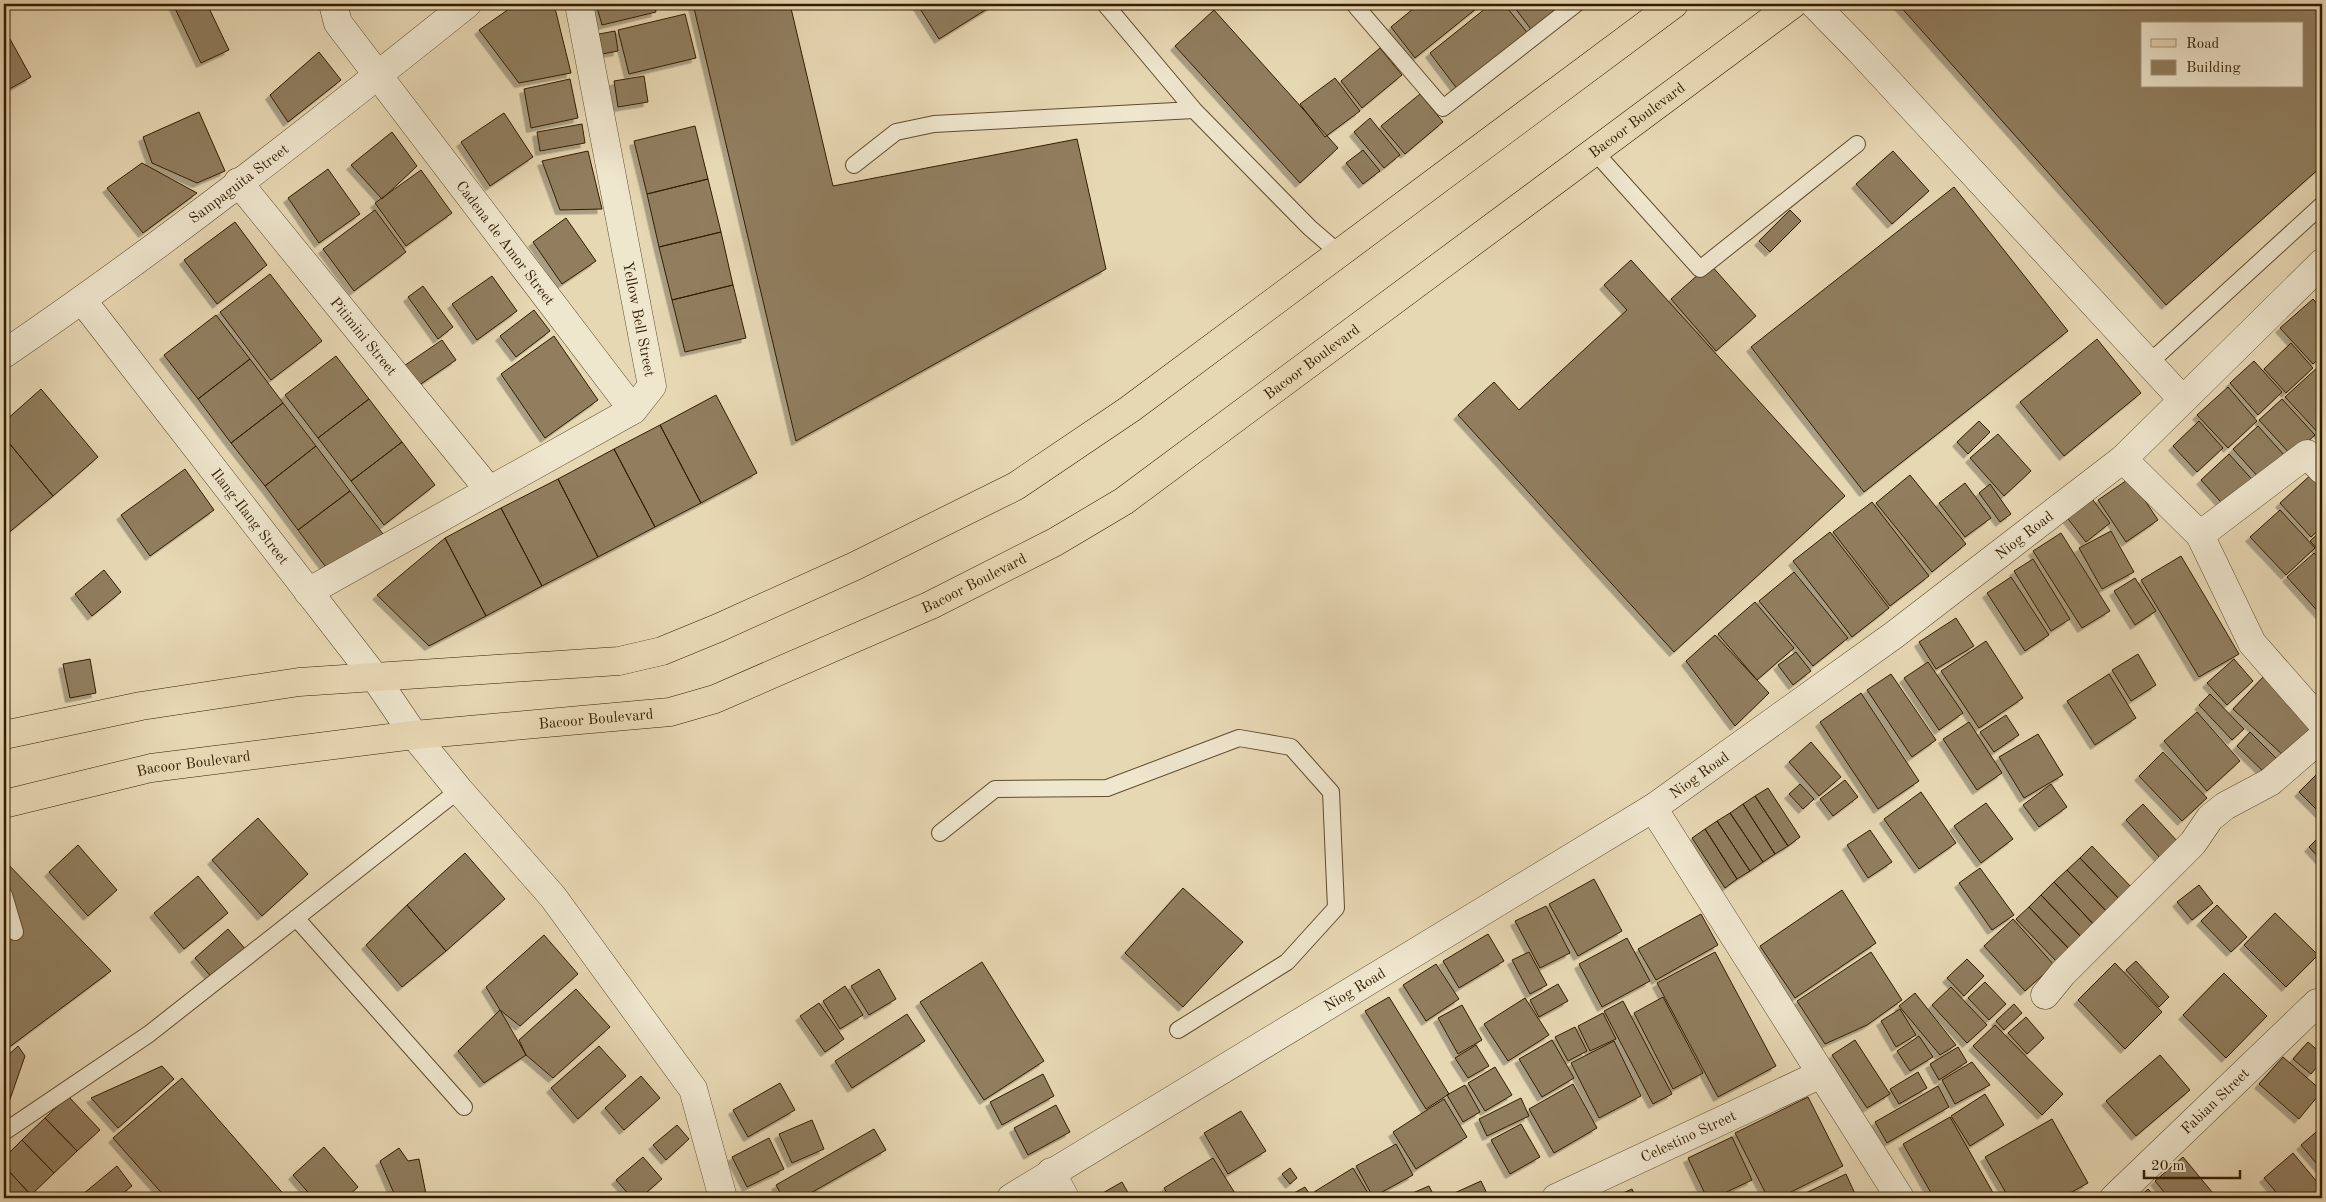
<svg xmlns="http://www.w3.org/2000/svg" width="2326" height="1202" font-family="'Old Standard TT',serif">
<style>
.building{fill:#907e5e;stroke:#321d00;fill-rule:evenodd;filter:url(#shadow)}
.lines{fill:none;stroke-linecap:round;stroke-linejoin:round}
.service-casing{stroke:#5f4c2d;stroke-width:18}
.minor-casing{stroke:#5f4c2d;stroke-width:29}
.tertiary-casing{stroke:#5f4c2d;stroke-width:29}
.primary-casing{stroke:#321d00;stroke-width:29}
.service{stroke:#efe6ce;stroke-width:16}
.minor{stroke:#efe6ce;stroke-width:28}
.tertiary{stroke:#efe6ce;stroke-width:28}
.primary{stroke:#e7d8b4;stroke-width:28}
.labels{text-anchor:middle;stroke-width:4.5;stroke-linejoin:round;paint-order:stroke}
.street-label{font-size:15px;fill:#321d00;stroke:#efe6ce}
</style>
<defs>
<filter id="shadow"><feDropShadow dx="-4.5" dy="4.5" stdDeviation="0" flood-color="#0004"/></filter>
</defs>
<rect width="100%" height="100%" fill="#e7d8b4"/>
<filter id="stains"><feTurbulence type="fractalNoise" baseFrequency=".004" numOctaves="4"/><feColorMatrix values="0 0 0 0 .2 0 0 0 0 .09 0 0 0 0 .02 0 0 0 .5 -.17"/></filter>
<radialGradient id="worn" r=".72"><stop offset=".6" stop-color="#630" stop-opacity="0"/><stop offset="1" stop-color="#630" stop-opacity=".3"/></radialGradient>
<path class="building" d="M173,4H207L229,50L201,63Z
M516,4H554L571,73L519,83L479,30Z
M596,4H654L656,12L602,25Z
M693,4H790L833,186L1077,139L1106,269L796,441Z
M917,4H995L939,39Z
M1419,4H1482L1415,58L1391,27Z
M1491,4H1504L1530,36L1458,90L1430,53Z
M1512,4H1571L1533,32Z
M1898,4H2322V166L2166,305ZM2142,24H2302V86H2142Z
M1214,10L1338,148L1300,183L1175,46Z
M685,14L696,58L629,74L618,30Z
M615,31L618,51L602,54L599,34Z
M10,39L31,77L4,92V42Z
M1380,48L1402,75L1362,108L1341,81Z
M319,52L341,80L288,122L270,95Z
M644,76L648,102L618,107L614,81Z
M1335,78L1360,111L1325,137L1300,104Z
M570,79L578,118L531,128L524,89Z
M1420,94L1443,122L1405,154L1381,126Z
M199,112L225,171L197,183L152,163L143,137Z
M504,113L533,157L490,186L461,142Z
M1370,118L1400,155L1384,168L1354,132Z
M582,124L585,143L540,151L537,132Z
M695,126L708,179L647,194L634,141Z
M392,132L417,166L382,199L351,165Z
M1363,150L1380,171L1363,184L1346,163Z
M588,151L602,209L560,210L542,161Z
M1893,151L1929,191L1892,224L1856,184Z
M142,163L197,193L143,233L107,188Z
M328,169L360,214L319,243L288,198Z
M421,170L452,213L406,246L375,203Z
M708,179L721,232L659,247L647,194Z
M1954,187L2068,331L1864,492L1751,347Z
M375,210L406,252L354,291L323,249Z
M1790,210L1801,221L1770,252L1759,241Z
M566,218L596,261L562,284L533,242Z
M235,222L267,265L217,304L184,260Z
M721,232L733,285L672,300L659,247Z
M1631,260L1845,496L1674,652L1458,415L1494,382L1519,410L1627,310L1604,285Z
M1710,264L1756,316L1716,351L1671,299Z
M270,274L322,341L271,380L220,312Z
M492,276L517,311L477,340L452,304Z
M733,285L746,338L685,352L672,300Z
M423,286L453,327L438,339L408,297Z
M2313,299L2322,309V356L2313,364L2280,328Z
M534,310L550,331L516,357L500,336Z
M216,315L250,359L198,399L164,355Z
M554,336L598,400L545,438L501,374Z
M2097,339L2141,393L2064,456L2020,402Z
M442,340L456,360L415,388L401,368Z
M2291,343L2313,368L2286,393L2264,369Z
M336,356L369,399L318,438L285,395Z
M250,359L283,403L231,443L198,399Z
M2254,361L2282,392L2258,415L2230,383Z
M2318,367L2322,372V437L2285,397Z
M2228,387L2257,421L2228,448L2197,415Z
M41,389L98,457L53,496L4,437V422Z
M716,395L757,473L701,503L660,425Z
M369,399L402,442L351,481L318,438Z
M2282,399L2315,435L2292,456L2259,420Z
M283,403L316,446L265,486L231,443Z
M1979,421L1990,432L1968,454L1957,442Z
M2199,421L2223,448L2197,472L2173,446Z
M660,425L701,503L655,527L614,449Z
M2258,426L2285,456L2260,479L2233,449Z
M1998,434L2031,471L2004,496L1970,458Z
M4,437L53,496L7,534L4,529Z
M402,442L435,485L384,525L351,481Z
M316,446L350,491L298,530L265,486Z
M614,449L655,527L598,557L558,479Z
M2229,454L2258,486L2230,512L2201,480Z
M185,469L214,510L150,556L121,515Z
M2313,473L2322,484V527L2311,537L2280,503Z
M1910,475L1966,544L1932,572L1876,503Z
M2130,478L2158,520L2126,542L2098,500Z
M558,479L598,557L542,586L501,508Z
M1965,483L1991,518L1965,537L1939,503Z
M1990,484L2011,514L2000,522L1979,493Z
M350,491L383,534L331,574L298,530Z
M2090,496L2110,523L2086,542L2065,515Z
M1872,502L1929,576L1890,606L1833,532Z
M501,508L542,586L486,616L445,538Z
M2280,510L2315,548L2286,575L2250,537Z
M2322,530V554L2310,541Z
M2111,531L2134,572L2102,589L2079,548Z
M1830,532L1889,608L1852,637L1793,561Z
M2061,533L2110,611L2082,628L2033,551Z
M445,538L486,616L429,646L377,595Z
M2314,553L2322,562V616L2287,577Z
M2181,556L2239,654L2199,677L2141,580Z
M2033,559L2070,619L2051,631L2014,571Z
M104,570L121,592L92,616L75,594Z
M1794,572L1848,638L1813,666L1759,601Z
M2011,577L2049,635L2025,651L1987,593Z
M2135,578L2156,611L2135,625L2114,591Z
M1755,602L1794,648L1757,680L1718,634Z
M1956,618L1974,646L1936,669L1919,642Z
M1715,635L1769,693L1735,726L1686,661Z
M1986,641L2023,698L1979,728L1941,671Z
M1796,652L1811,671L1793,685L1778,665Z
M2138,654L2156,685L2131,701L2112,670Z
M90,659L96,693L70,698L63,664Z
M2234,659L2253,681L2227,705L2207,683Z
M1928,662L1963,713L1939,730L1904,678Z
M1891,674L1936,740L1912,757L1867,690Z
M2109,674L2136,718L2095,745L2067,701Z
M2265,675L2316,723L2285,757L2233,709Z
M1861,693L1919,781L1878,809L1820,722Z
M2210,694L2244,729L2232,740L2199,705Z
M2197,712L2240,761L2207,791L2164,741Z
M2006,715L2019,735L1994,752L1980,732Z
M1969,722L2002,773L1977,790L1943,739Z
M2250,732L2282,764L2269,777L2237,746Z
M2038,734L2063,775L2024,798L1999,757Z
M1811,742L1841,777L1819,796L1789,762Z
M2163,752L2207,798L2182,821L2139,776Z
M2322,769V815L2299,792Z
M1845,780L1858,797L1833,816L1820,799Z
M1800,784L1814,799L1803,809L1789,794Z
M2051,784L2067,807L2039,827L2023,805Z
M1768,788L1800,837L1788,846L1755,796Z
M1921,792L1956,843L1919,869L1884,819Z
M1755,796L1788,846L1775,854L1743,804Z
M1986,803L2013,839L1981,863L1954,826Z
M1743,804L1775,854L1763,862L1730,813Z
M2143,804L2178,842L2160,858L2126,820Z
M1730,813L1763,862L1750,871L1717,821Z
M258,818L308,874L262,916L212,860Z
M1717,821L1750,871L1737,879L1705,829Z
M1705,829L1737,879L1725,888L1692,838Z
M1870,830L1892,862L1868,878L1847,845Z
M2322,834V861L2309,847Z
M78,845L117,890L88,916L49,872Z
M2092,846L2134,890L2122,902L2080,858Z
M465,853L505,899L446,951L407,905Z
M2080,858L2122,902L2109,914L2067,870Z
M4,860L111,971L4,1051Z
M1980,868L2014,915L1992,930L1959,883Z
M2067,870L2109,914L2096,927L2054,882Z
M198,876L228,913L184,949L154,913Z
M1594,879L1622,931L1578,956L1549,904Z
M2054,882L2096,927L2083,939L2041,895Z
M2199,885L2213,903L2192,920L2177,902Z
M1183,888L1243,942L1183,1007L1125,953Z
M1842,890L1876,943L1795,998L1760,946Z
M2041,895L2083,939L2071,951L2029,907Z
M407,905L446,951L402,987L366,945Z
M2217,905L2247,937L2231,952L2201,921Z
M1546,906L1570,953L1540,968L1515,921Z
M2029,907L2071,951L2058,963L2016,919Z
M2275,913L2318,955L2286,987L2244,945Z
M1701,914L1718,945L1656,980L1638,949Z
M2013,919L2054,965L2025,991L1984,946Z
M228,929L247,951L214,980L195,958Z
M1488,934L1504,961L1459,988L1443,961Z
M544,935L578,974L520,1026L500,1010L486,987Z
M1627,938L1650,981L1602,1007L1579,964Z
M1529,952L1547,985L1530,994L1512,960Z
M1715,952L1776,1066L1718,1097L1657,983Z
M1871,952L1902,1000L1867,1025L1825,1044L1797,1001Z
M1967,959L1984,976L1964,996L1947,978Z
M2136,961L2169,997L2159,1007L2126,970Z
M982,962L1044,1061L984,1100L920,1002Z
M2115,963L2162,1012L2125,1049L2078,1000Z
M1436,964L1459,999L1426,1021L1403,985Z
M879,969L896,999L869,1015L851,986Z
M2224,973L2267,1016L2226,1058L2183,1015Z
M1985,982L2006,1004L1989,1020L1968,998Z
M1558,984L1568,1001L1539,1017L1530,1000Z
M845,986L863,1015L840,1029L823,1001Z
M1951,987L1987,1025L1967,1043L1932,1005Z
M576,989L610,1027L553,1078L526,1055L519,1040Z
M1915,993L1956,1045L1940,1055L1899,1006Z
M1389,997L1449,1094L1426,1109L1365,1011Z
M1663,997L1703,1073L1673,1089L1634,1013Z
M1525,998L1549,1035L1508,1061L1484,1024Z
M1623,1001L1672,1094L1653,1104L1604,1011Z
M819,1003L844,1039L825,1052L800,1016Z
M2014,1004L2022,1013L2004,1030L1996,1021Z
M1462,1005L1482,1040L1458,1054L1438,1018Z
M1900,1009L1916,1035L1896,1047L1881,1021Z
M500,1010L526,1055L484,1083L458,1051Z
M1603,1013L1616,1039L1590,1051L1578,1026Z
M907,1014L925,1041L852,1088L835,1061Z
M2026,1017L2044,1038L2027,1054L2008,1033Z
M1995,1025L2063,1094L2042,1115L1973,1046Z
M1575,1027L1587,1051L1568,1061L1555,1037Z
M1919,1036L1933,1057L1910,1071L1897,1051Z
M1552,1040L1574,1078L1542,1097L1519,1059Z
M1855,1040L1890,1094L1867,1108L1832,1055Z
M1614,1041L1641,1096L1599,1118L1571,1063Z
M2308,1042L2322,1054V1061L2311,1074L2293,1059Z
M1476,1045L1489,1066L1468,1078L1455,1058Z
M18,1046L25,1056L8,1105L4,1109V1059Z
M599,1046L626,1076L578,1119L551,1088Z
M1958,1047L1967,1062L1939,1080L1930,1064Z
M2160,1055L2190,1090L2136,1136L2106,1101Z
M2283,1057L2322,1091L2299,1119L2259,1084Z
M1972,1062L1990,1085L1955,1104L1942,1080Z
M162,1066L174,1079L118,1128L91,1098Z
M1495,1067L1512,1095L1485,1111L1468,1083Z
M1918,1072L1927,1088L1899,1104L1890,1089Z
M1043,1074L1054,1096L1002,1125L990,1102Z
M641,1076L660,1098L624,1130L605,1108Z
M182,1078L287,1198H166L113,1138Z
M780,1083L795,1110L748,1137L733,1110Z
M1573,1084L1597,1128L1554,1153L1529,1109Z
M1465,1085L1480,1112L1463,1122L1447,1095Z
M1938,1086L1949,1107L1887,1143L1875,1122Z
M1985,1094L2004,1125L1970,1146L1951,1116Z
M68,1096L100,1130L77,1151L45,1118Z
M1808,1097L1843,1166L1779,1198H1768L1735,1133Z
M1521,1098L1529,1116L1487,1136L1479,1119Z
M1444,1099L1467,1137L1416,1169L1393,1132Z
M1056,1105L1070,1132L1028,1155L1014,1128Z
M1241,1111L1266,1151L1228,1174L1204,1133Z
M1950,1117L1996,1198H1934L1903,1144Z
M45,1118L77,1151L54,1173L22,1140Z
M2052,1119L2088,1183L2061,1198H2009L1985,1157Z
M812,1120L824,1149L792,1163L779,1134Z
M1521,1124L1540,1157L1510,1174L1491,1140Z
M677,1125L689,1139L666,1160L653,1145Z
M2322,1127V1170L2301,1145Z
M874,1129L886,1150L802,1198H783L776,1185Z
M1732,1137L1752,1180L1714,1198H1707L1688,1158Z
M769,1138L784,1169L747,1187L732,1157Z
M22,1140L54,1173L31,1195L4,1166V1158Z
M1396,1144L1413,1175L1373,1197L1356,1166Z
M324,1147L358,1187L346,1198H313L293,1175Z
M399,1148L408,1161L419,1159L426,1194L414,1198H396L380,1161Z
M2293,1153L2322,1188V1198H2281L2264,1178Z
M643,1157L662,1179L640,1198H632L616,1180Z
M2183,1157L2217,1198H2169L2155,1181Z
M1213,1158L1238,1198H1170L1164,1188Z
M4,1166L31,1195L28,1198H4Z
M117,1166L132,1186L117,1198H86L83,1194Z
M1290,1168L1297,1178L1290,1184L1282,1174Z
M1353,1168L1371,1198H1317L1314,1192Z
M1846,1174L1857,1198H1795Z
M1481,1181L1489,1198H1451L1450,1195Z
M1122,1182L1131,1198H1094Z
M1429,1186L1435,1198H1401Z
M1305,1187L1312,1198H1285Z
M1632,1189L1636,1198H1612Z
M2148,1189L2156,1198H2138Z"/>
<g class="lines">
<g class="service-casing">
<path id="service" d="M1105,4L1194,110
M1354,4L1443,108L1576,4
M1594,151L1700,269L1857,144
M854,165L896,132L934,124L1194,110L1310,228L1339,253
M2149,363L2322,205
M940,833L995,789L1107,788L1239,738L1291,747L1331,792L1336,908L1287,962L1178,1030
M4,895L15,932
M296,918L464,1107
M4,1132L149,1034L459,790"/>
</g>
<g class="minor-casing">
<g id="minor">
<path id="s1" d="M333,4L338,23L633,410"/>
<path d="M1814,4L1859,50L2182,399"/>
<path id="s2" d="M238,182L489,490"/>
<path id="s3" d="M82,300L374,676L414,735L459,790L553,897L693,1089L723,1198"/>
<path id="s4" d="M4,354C164,245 316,125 467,4"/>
<path d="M2123,459L2200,535L2252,643L2322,723"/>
<path d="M2200,535L2307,454L2322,470"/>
<path d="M308,592L633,410L652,386L579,4"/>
<path d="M1653,808L1900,1198"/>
<path d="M2045,995L2063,973L2193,843L2210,818L2225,806L2270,782L2322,737"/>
<path d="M1051,1172L1065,1198"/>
<path id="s5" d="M1556,1198L1821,1074"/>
<path id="s6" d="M2114,1198L2317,1003"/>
</g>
</g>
<g class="tertiary-casing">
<g id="tertiary">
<path id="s7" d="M1011,1198L1653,808L1894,635L2123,459L2322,263"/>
</g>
</g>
<g class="primary-casing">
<g id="primary">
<path d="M4,735L141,706L299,682L619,661L662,651L718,628L855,566L1016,486L1130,409L1674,4"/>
<path id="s8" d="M4,804L151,768L414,735L670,712L715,699L931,605L1055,542L1124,501L1793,4"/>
</g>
</g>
<use href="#service" class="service"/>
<use href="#minor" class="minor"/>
<use href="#tertiary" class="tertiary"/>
<use href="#primary" class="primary"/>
</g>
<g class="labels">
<g class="street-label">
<text dy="5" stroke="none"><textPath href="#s8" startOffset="1814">Bacoor Boulevard</textPath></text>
<text dy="5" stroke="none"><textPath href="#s4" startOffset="290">Sampaguita Street</textPath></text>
<text dy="5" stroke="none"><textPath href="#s1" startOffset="296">Cadena de Amor Street</textPath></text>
<text transform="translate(639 319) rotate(79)" y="5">Yellow Bell Street</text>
<text dy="5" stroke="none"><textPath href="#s2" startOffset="199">Pitimini Street</textPath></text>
<text dy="5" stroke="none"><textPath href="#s8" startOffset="1409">Bacoor Boulevard</textPath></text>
<text dy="5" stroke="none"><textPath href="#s3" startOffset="274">Ilang-Ilang Street</textPath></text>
<text dy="5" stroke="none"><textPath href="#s7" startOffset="1212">Niog Road</textPath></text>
<text dy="5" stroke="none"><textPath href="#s8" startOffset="1004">Bacoor Boulevard</textPath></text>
<text dy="5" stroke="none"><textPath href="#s8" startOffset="599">Bacoor Boulevard</textPath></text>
<text dy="5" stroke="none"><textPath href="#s8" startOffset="194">Bacoor Boulevard</textPath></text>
<text dy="5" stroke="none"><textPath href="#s7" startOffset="808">Niog Road</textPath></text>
<text dy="5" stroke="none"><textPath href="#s7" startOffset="402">Niog Road</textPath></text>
<text dy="5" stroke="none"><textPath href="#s6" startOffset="140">Fabian Street</textPath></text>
<text dy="5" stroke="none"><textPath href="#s5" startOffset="146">Celestino Street</textPath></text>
</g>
</g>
<rect width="2326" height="1202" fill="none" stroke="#e7d8b4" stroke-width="20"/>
<rect x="5" y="5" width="2316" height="1192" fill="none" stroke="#321d00" stroke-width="2.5"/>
<rect x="10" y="10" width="2306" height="1182" fill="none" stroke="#321d00"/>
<rect x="2141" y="22" width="162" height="65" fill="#efe6ce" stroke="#a3967c"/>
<rect x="2151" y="39" width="25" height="8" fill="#e7d8b4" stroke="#a3967c"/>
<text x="2186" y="48" font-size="15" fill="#321d00">Road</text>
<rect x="2151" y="60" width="25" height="15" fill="#907e5e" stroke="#a3967c"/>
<text x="2186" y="72" font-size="15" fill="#321d00">Building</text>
<path d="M2144 1170v8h96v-8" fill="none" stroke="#321d00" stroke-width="2.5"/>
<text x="2151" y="1170" font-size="15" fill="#321d00" stroke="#efe6ce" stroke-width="4" paint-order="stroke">20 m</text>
<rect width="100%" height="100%" filter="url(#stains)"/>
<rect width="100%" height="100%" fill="url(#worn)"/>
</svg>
